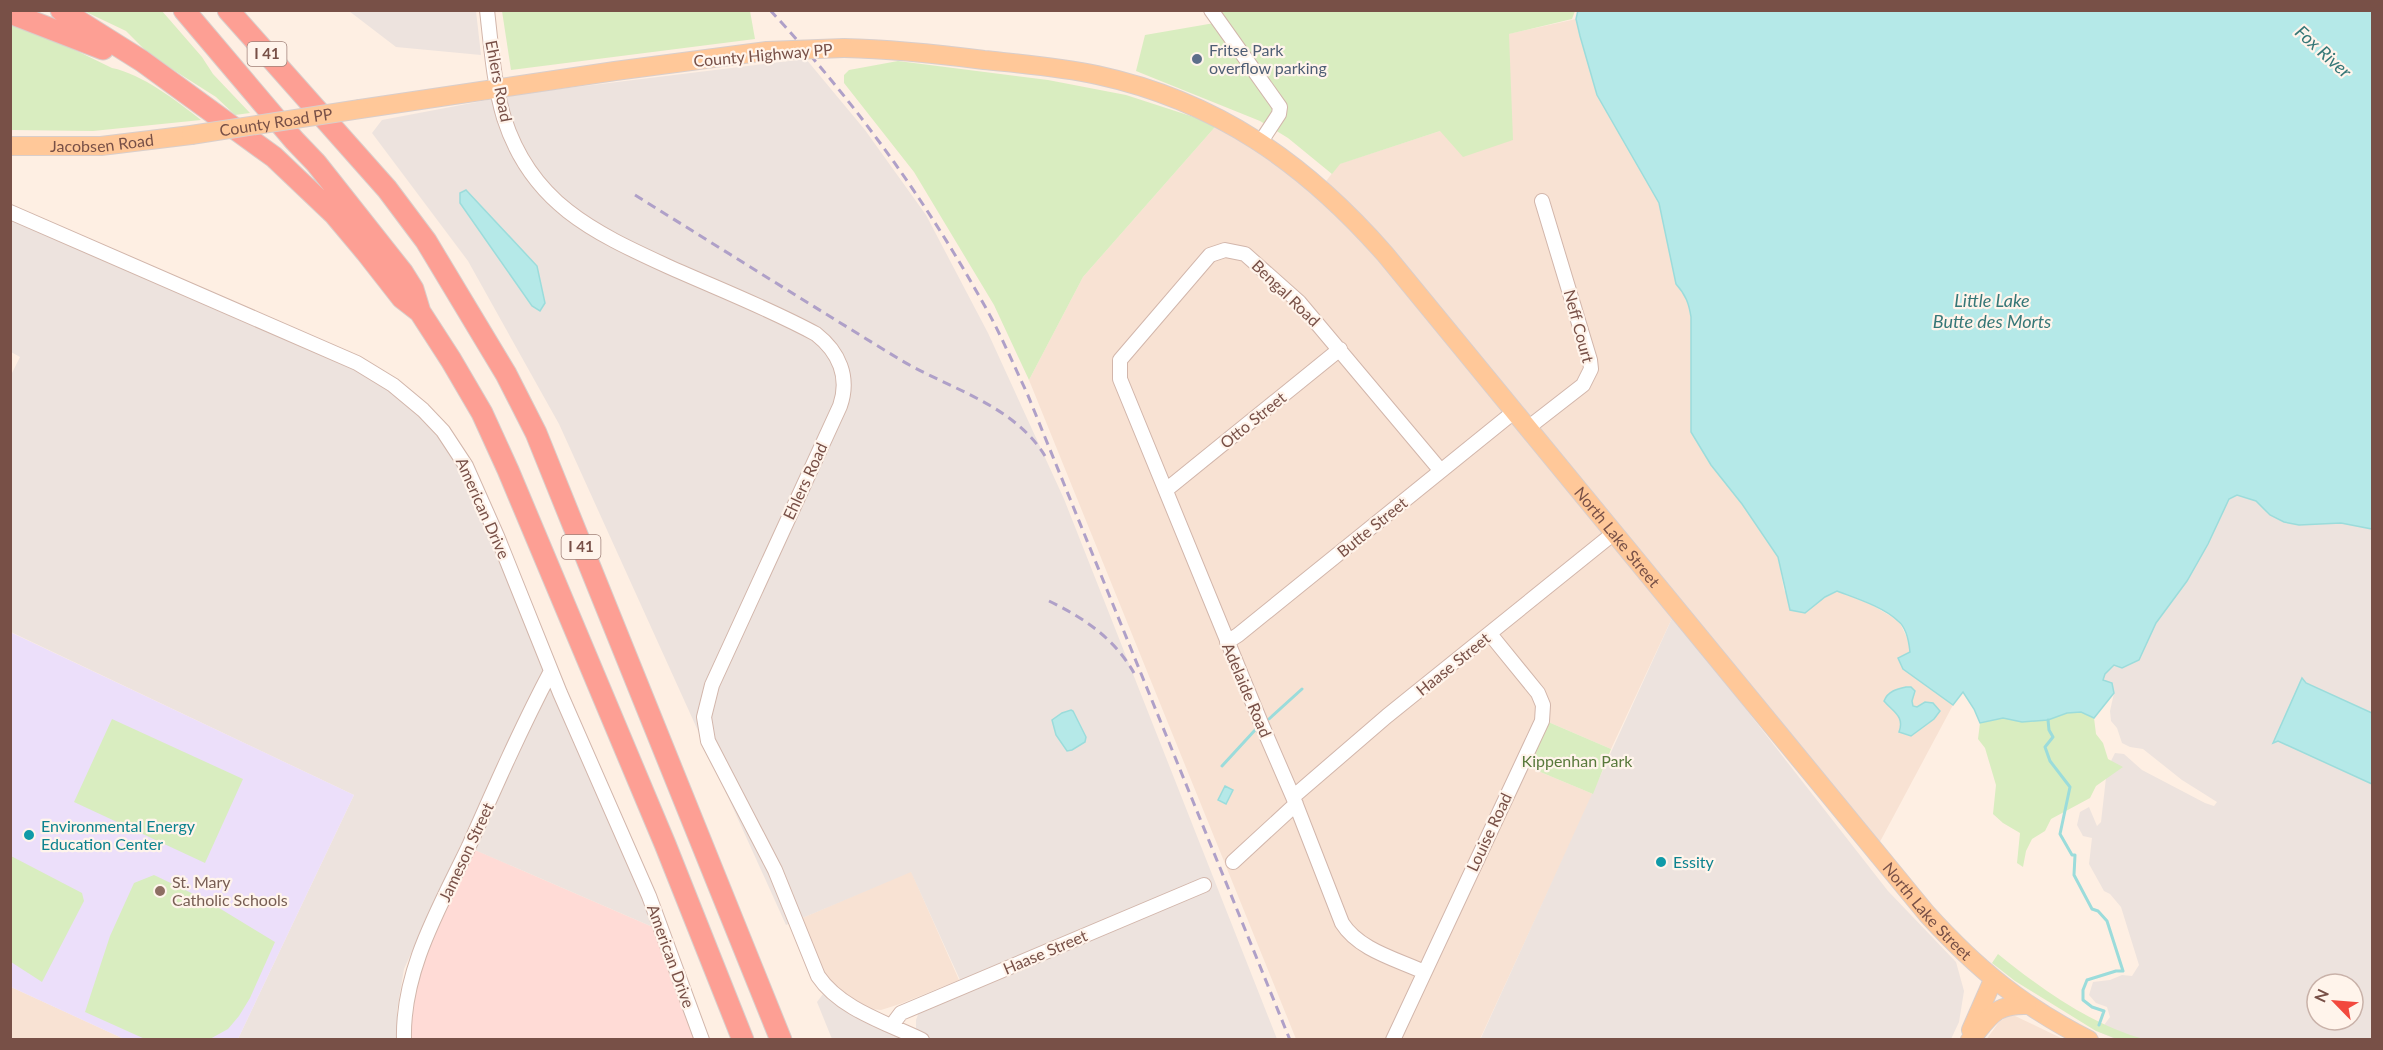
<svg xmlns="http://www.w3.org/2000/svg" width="2383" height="1050" font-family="Lato,sans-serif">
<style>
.residential{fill:#f8e2d3}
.commercial{fill:#ffdbd6}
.industrial{fill:#ede3de;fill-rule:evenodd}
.education{fill:#ecdffa}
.green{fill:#d9edc0}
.water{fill:#b5e9e8;stroke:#9bdcdb;stroke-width:1.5}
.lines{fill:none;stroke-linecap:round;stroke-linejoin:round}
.stream{stroke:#9bdcdb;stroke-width:3}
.minor-casing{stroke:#d2b6ab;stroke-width:16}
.major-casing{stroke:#d9cecb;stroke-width:20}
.highway-casing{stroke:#d9cecb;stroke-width:23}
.minor{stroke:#fff;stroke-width:14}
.major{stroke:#ffc899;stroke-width:18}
.highway{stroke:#fd9f94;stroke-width:21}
.rail{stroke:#afa0c8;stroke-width:3;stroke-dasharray:9 6;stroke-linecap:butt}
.major-bridge-casing{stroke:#d9cecb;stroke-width:20;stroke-linecap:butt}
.major-bridge{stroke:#ffc899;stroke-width:18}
.service-dot{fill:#5c6f8a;stroke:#fff4eb;stroke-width:2}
.culture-dot{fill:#0f9aa8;stroke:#fff4eb;stroke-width:2}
.education-dot{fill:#8d6e63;stroke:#fff4eb;stroke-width:2}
.labels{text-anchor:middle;stroke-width:4.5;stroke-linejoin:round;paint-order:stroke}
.shield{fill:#fff4eb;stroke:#a08178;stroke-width:1.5}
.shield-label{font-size:15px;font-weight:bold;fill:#785047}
.service-label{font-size:16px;fill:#4e5e75;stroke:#fff4eb;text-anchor:start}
.street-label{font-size:16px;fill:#785047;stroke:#fff4eb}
.park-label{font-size:16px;fill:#58793b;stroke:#fff4eb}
.culture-label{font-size:16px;fill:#0d838f;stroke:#fff4eb;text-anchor:start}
.education-label{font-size:16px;fill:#785e54;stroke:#fff4eb;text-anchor:start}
.water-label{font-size:18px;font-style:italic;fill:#367777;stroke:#fff4eb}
</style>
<rect width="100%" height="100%" fill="#feefe3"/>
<path class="residential" d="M1576,19L1597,95L1659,203L1676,284L1684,292L1689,304L1691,317V432L1711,465L1742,504L1778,557L1784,590L1805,613L1825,597L1837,591L1870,604L1899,621L1909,642L1910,652L1903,668L1953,705L1875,851L1321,188L1339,164L1440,131L1508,34Z
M1215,127L1276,160L1352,226L1673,616L1611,749L1546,721L1526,766L1593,794L1480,1039H1296L1029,380L1083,277Z
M911,871L959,980L900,1004L881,1010L871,1009L841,992L824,975L800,919Z
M11,987L124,1039H11Z
M2011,1014L2063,1039L1986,1040L1999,1022Z"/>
<path class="commercial" d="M473,849L655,928L694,1039L411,1040L412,1000L424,956Z"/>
<path class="industrial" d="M349,11H476L481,55L396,47Z
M806,59L865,130L926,215L988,333L1064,499L1277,1039H916V1020L919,1012L965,991L911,872L786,925L559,424L468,261L372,133L382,120L519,94Z
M11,219L344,363L389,389L413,408L449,450L465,480L655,928L461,844L404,969L397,1011V1039H238L354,795L11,632L10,377L20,357L11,352Z
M2237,495L2256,501L2270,515L2284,522L2299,525L2341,523L2372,529V1039L2118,1040L2099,1032L2110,1017L2107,1007L2096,1003L2089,995L2093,982L2110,980L2122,975L2132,976L2139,965L2121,907L2110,894L2104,891L2089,864L2092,838L2083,836L2077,825L2080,812L2089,807L2097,826L2101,822L2107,769L2115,753L2124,754L2142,770L2205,803L2214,806L2217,802L2182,780L2143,749L2130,747L2122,743L2117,728L2111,721L2110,711L2114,693L2103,680L2105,674L2118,662L2229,499ZM2317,984H2353V1020H2317Z
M1673,616L1888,891L1956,962L1964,991L1959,1022L1951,1039L1480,1040Z
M823,994L840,1006L907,1039H832L817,1002Z"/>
<path class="education" d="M10,632L354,795L238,1039H124L11,987Z"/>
<path class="green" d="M84,11H162L202,57L213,74L250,113L235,115L216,97L150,55L126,31Z
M502,11H750L755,39L511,70Z
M1220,11H1575L1572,19L1509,34L1513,140L1463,157L1440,131L1340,164L1332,174L1288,138L1260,121L1136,71L1145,35L1226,21Z
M11,22L38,32L112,68C142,74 177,101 201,120L93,131L11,130Z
M898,61L1048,80L1126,95L1206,121L1215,127L1083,277L1029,380L994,305L914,172L844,83V75L849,70Z
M2081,712L2094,718L2096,734L2103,743L2108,759L2123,767L2096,786L2090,798L2051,819L2045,831L2032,839L2026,851L2023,867L2017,863L2020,833L2003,823L1993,814L1996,785L1985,748L1978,739L1980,723L2003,718L2022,722L2048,720L2067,713Z
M112,719L243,779L205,863L74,802Z
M1546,721L1611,749L1593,794L1526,766Z
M11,856L82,893L84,901L42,982L11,962Z
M154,875L206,900L275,942L250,998L239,1016L228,1029L210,1039H145L85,1012L110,936L134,883Z
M1998,954C2040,988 2091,1025 2144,1039H2117L2096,1031L2015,981L1992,963Z"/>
<path class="water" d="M1578,10L2372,11V529L2341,523L2299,525L2284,522L2270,515L2256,501L2237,495L2229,499L2208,544L2187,581L2156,623L2139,660L2122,668L2114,665L2105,674L2103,680L2112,683L2114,693L2094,718L2081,712L2067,713L2048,720L2022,722L2003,718L1980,723L1974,709L1963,692L1953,705L1903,669L1898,658L1910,652C1909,642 1906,627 1898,621C1884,607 1855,598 1837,591L1825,597L1805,613L1790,610L1778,557L1742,504L1711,465L1691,432V317C1689,304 1686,295 1676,284L1659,203L1597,95L1580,36L1576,19Z
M466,190L537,266L545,303L540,311L532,306L460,203V193Z
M2302,678L2306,683L2372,713V784L2278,741L2273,743Z
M1906,687H1911L1915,691L1912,701L1913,706L1917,707L1925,702L1933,703L1940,711L1934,719L1911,736L1899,732C1905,716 1893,712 1884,701C1888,691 1897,689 1906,687Z
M1071,710L1073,711L1086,737L1085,742L1072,750L1067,751L1056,735L1052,720L1062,713Z
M1225,786L1233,790L1226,804L1218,800Z"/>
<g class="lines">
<path class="stream" d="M1269,719L1302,689
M2048,720L2049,730L2053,737L2045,747L2050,761L2070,787L2060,834L2072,855H2075L2074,875L2092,909L2098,911L2107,921L2123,971H2116L2087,980L2083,990V1000L2092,1007L2104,1011L2099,1025
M1222,766L1256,729"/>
<g class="minor-casing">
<path id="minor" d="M487,10C491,45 494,85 504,118C531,203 593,232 667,266C716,288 768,308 816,334C839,352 850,377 840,406L712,685L704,717L708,741L775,870L818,976C840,1009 887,1023 922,1040
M1211,10L1280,107L1279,114L1260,143
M10,212L357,363L393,385L423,410L443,431L466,466L497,536L560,693L649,896L702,1040
M1529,427L1583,385L1591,369L1590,360L1542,201
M1166,490L1340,349
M1227,642L1238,635L1515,411
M1293,797L1387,716L1614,533
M1233,862L1296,804
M1424,972C1396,959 1359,950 1342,923L1293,797L1261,723L1120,379V360L1210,255L1225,250L1245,254L1299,302L1441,471
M892,1025L901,1013L1204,885
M404,1040C402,970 440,907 469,846C495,787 521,728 551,671
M1393,1040L1542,721L1543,705L1538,693L1490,634"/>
</g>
<g class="major-casing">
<g id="major">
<path id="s1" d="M844,48C891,49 938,54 984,60C1022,64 1060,67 1097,75C1217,101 1305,163 1385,254L1927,914C1977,969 2022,1006 2089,1040"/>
<path d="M360,109L615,71L767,51"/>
<path id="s2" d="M10,146H101L191,135"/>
<path d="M1971,1030L1993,980"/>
<path d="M1970,1040C1990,1017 1994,1004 2027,1005"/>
</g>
</g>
<g class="highway-casing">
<path id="highway" d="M61,10L142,61L274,157L335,215L366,252L402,298L420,312
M184,10L294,140L316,163L403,273L413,289L420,312L451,360L482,413L508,470L665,844L743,1040
M228,10L387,189L426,241L506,374L536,433L781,1040
M10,13L103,49"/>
</g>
<use href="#minor" class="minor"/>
<use href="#major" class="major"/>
<use href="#highway" class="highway"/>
<path class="rail" d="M770,10C856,103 926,200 987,310C1002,337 1014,366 1027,393L1290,1040
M635,195C723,250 811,305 899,359C949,389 1013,404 1045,456
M1049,601C1084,618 1114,638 1134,673"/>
<g class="major-bridge-casing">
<g id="major-bridge">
<path d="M767,51L844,48"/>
<path id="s3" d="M191,135L360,109"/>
</g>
</g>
<use href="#major-bridge" class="major-bridge"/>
</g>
<circle class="service-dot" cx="1197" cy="59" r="6"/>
<g class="culture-dot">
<circle cx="29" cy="835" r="6"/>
<circle cx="1661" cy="862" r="6"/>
</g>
<circle class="education-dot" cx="160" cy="891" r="6"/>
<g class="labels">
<g class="shield">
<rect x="247.5" y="42" width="39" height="24" rx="4.5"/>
<rect x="561.5" y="535" width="39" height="24" rx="4.5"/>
</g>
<g class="shield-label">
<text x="267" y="59">I 41</text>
<text x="581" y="552">I 41</text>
</g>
<g class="service-label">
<text x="1209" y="56">Fritse Park<tspan x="1209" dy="18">overflow parking</tspan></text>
</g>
<g class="street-label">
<text transform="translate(763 55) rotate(-5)" y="6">County Highway PP</text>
<text transform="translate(499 81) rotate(79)" y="6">Ehlers Road</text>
<text dy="6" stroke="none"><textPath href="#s3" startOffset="86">County Road PP</textPath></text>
<text dy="6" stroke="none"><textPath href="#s2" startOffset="92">Jacobsen Road</textPath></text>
<text transform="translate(1286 293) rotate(44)" y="6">Bengal Road</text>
<text transform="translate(1579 326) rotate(75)" y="6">Neff Court</text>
<text transform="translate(1253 420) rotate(-39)" y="6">Otto Street</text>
<text transform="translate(805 481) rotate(-65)" y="6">Ehlers Road</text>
<text transform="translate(483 508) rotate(66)" y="6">American Drive</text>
<text transform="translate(1372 527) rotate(-39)" y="6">Butte Street</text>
<text dy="6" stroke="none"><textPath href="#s1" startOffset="966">North Lake Street</textPath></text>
<text transform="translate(1453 664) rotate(-39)" y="6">Haase Street</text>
<text transform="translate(1247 690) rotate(67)" y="6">Adelaide Road</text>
<text transform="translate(1489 832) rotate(-65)" y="6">Louise Road</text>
<text transform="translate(466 852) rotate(-65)" y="6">Jameson Street</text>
<text dy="6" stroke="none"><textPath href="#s1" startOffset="1452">North Lake Street</textPath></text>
<text transform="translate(1045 952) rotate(-23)" y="6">Haase Street</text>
<text transform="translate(671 956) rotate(70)" y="6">American Drive</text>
</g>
<g class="park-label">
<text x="1577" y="767">Kippenhan Park</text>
</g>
<g class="culture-label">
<text x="41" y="832">Environmental Energy<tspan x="41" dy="18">Education Center</tspan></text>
<text x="1673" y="868">Essity</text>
</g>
<g class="education-label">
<text x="172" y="888">St. Mary<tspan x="172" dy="18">Catholic Schools</tspan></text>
</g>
<g class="water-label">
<text transform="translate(2323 52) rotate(42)" y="6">Fox River</text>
<text x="1992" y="307">Little Lake<tspan x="1992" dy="21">Butte des Morts</tspan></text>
</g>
</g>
<rect width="2383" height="1050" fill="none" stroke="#785047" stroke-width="24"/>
<g transform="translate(2335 1002) rotate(295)"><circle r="28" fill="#fff4eb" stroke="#c9b2a9" stroke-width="1.5"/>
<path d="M0-4.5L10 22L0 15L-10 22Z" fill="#f2493e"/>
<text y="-9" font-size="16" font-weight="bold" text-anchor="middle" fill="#785047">N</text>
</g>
</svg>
